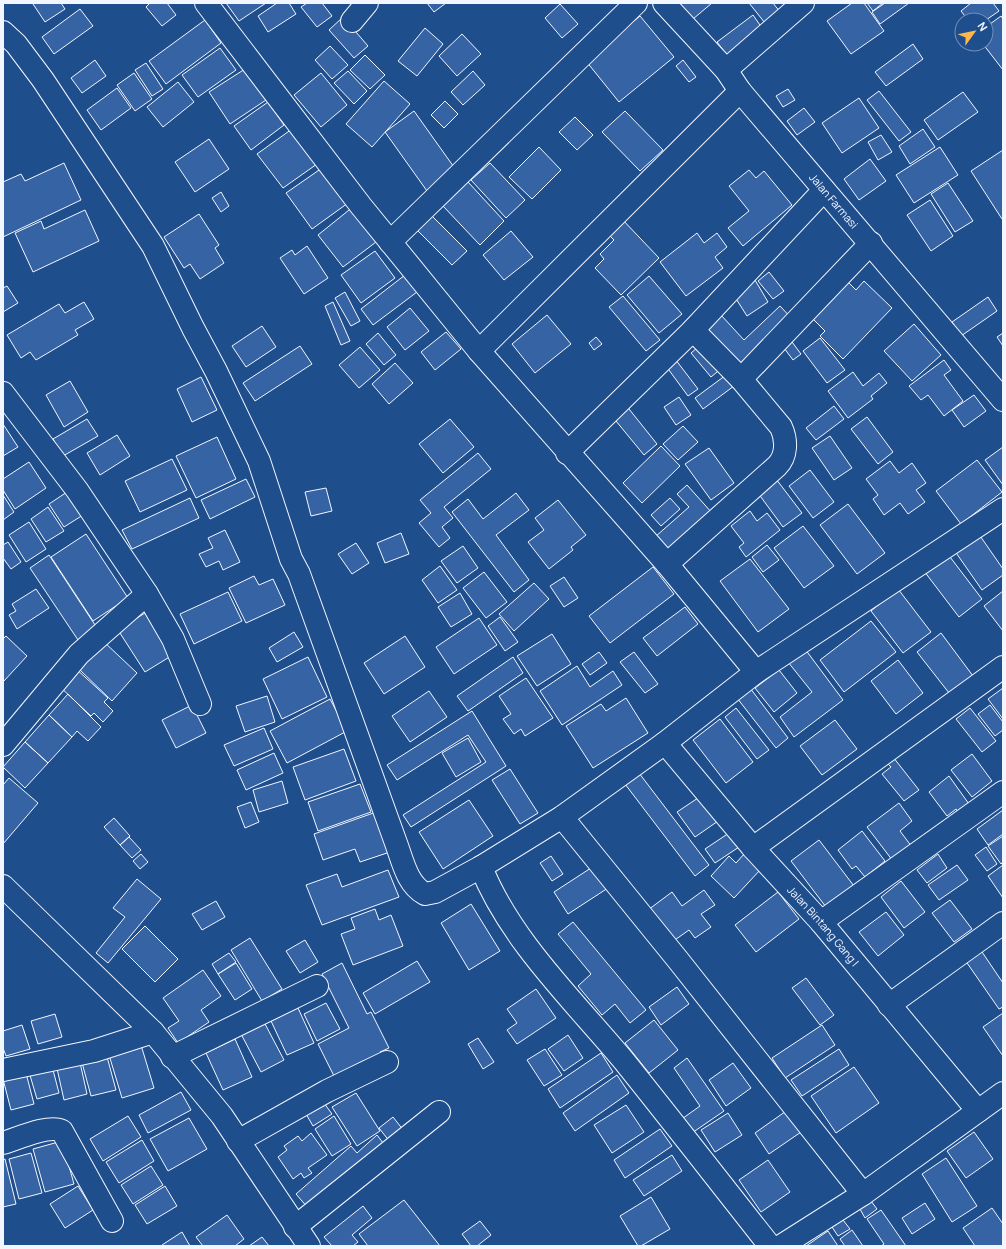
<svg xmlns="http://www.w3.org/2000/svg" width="1006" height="1249" font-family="Manrope,sans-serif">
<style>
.building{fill:#3563a3;stroke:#f2f6ff}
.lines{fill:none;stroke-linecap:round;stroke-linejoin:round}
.minor-casing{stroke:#f2f6ff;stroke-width:24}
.minor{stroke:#1f4e8c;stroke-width:22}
.labels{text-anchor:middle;stroke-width:3;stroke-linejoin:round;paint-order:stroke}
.street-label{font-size:11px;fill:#f2f6ff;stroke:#1f4e8c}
</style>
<rect width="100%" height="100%" fill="#1f4e8c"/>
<path class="building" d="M35,3H61L65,9L45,22L33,4Z
M150,3H167L176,15L162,26L146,7Z
M226,3H266L239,21Z
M277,3H289L296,14L268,32L258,16Z
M307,3H322L332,16L317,27L301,7Z
M427,3H446L434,12Z
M679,3H712L693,19Z
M749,3H773L780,12L765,23Z
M852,3H864L884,31L851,54L827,21Z
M867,3H883L873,11Z
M885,3H909L880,24L872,12Z
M971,3H993L999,11L986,20H968L961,11Z
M560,4L578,24L562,38L545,18Z
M80,9L93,26L54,54L42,37Z
M753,15L762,28L727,55L717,42Z
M640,16L674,57L619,102L586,61Z
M1001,16L1003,19V70L983,44H986V27Z
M343,17L368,46L354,58L329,30Z
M205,20L221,43L166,84L149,61Z
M425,28L443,44L417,76L398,61Z
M462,34L481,54L457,76L439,56Z
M913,44L923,59L886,86L875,72Z
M330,46L348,65L332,79L315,60Z
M220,48L236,70L198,97L182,75Z
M365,55L385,75L370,89L350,70Z
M95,60L106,76L82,93L71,78Z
M683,60L696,77L689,82L676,66Z
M146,63L163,89L152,96L135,70Z
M245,69L266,100L230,124L209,92Z
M348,71L367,91L354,104L334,83Z
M473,71L485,85L463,105L451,92Z
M134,73L152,99L135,111L117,85Z
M321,73L347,105L321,127L294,95Z
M384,81L410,104L372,147L346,124Z
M178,82L194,102L163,127L147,107Z
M117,88L131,108L101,130L87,110Z
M788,89L795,100L783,107L776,96Z
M879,91L911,132L899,141L867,100Z
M963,92L978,112L938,140L924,120Z
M859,98L879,128L842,153L822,123Z
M445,101L458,114L444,128L431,115Z
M268,102L284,125L251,150L234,126Z
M804,108L815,122L797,135L787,121Z
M414,111L456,170L427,191L385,132Z
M625,111L663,150L640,171L602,132Z
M575,117L593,135L577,150L559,132Z
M292,129L317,164L283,188L257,154Z
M923,129L935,147L910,164L899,146Z
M881,135L892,152L878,160L868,142Z
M209,139L229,169L195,192L175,162Z
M539,147L561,170L532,199L509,177Z
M940,147L958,175L914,203L896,175Z
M1003,150V218L1002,219L971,171Z
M870,159L886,181L859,200L844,179Z
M64,163L81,200L3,237V182L21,174L25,181Z
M490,163L525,200L506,218L471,180Z
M322,168L348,203L312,229L286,193Z
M749,170L756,178L764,171L792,205L743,246L728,228L749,211L729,186Z
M468,182L504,221L480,245L443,206Z
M948,183L973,221L955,232L931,194Z
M221,192L229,206L221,212L212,198Z
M930,200L953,236L931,251L907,215Z
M354,206L380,239L343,267L318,235Z
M85,210L99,241L33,272L15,233L41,221L44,229Z
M199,214L219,245L215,248L224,263L200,279L190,264L184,268L164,237Z
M430,214L467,251L452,265L415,228Z
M619,216L659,258L621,295L595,268L604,259L600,254L614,240L604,230Z
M511,231L533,257L504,280L483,255Z
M697,233L704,243L717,233L727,247L715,257L723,268L686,296L660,262Z
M307,246L328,278L304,294L280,258L292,250L295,255Z
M375,251L395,278L361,303L341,275Z
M769,272L784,291L773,299L758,281Z
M405,275L417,292L373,325L361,309Z
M649,276L682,314L659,333L627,295Z
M755,280L768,302L747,316L733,294Z
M846,280L856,290L864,281L892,308L843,359L820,336L825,331L811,317Z
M7,286L18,303L3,312V288Z
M345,292L360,321L351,326L335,298Z
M623,296L660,340L646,351L609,307Z
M988,297L997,311L961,336L952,322Z
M84,302L94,319L75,330L78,335L36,360L30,352L21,358L7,335L59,304L65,313Z
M333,302L350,341L341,345L325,306Z
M780,306L794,321L741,371L703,330L720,314L744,340Z
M410,308L429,331L405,350L387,327Z
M547,315L571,344L535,373L512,344Z
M914,324L941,355L912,381L884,351Z
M262,326L276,347L246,367L232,346Z
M446,332L461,349L435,370L421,352Z
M378,333L396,355L384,365L366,344Z
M1003,333V346L997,337Z
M786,334L801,354L793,360L778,340Z
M596,337L602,344L594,350L589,343Z
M820,338L845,370L827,383L803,351Z
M703,343L723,367L711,377L691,353Z
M300,346L312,364L255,401L243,383Z
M360,347L380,370L359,388L339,365Z
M672,355L698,389L688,396L663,362Z
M944,360L951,370L944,375L963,401L944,416L928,395L921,400L909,386Z
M395,363L413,383L389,404L372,384Z
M853,372L863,386L879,373L887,383L871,396L873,399L848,418L828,391Z
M726,375L734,386L703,409L695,398Z
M201,377L217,410L192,422L177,389Z
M70,381L88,412L64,427L46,395Z
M974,395L986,411L964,427L952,410Z
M679,397L691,415L676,425L664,407Z
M625,404L657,444L644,455L611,415Z
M834,406L844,419L816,440L806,428Z
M867,417L893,452L878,464L851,429Z
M87,419L98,436L63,456L53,439Z
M450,419L474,447L443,473L419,444Z
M3,424L18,447L3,456Z
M683,426L698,442L678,460L663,444Z
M117,435L130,456L100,475L87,453Z
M830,436L852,468L834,480L812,448Z
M217,437L236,479L196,498L176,456Z
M661,446L680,466L642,503L623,483Z
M1003,447V485L985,460Z
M709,448L734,483L711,500L685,464Z
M478,453L491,469L444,507L453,518L442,527L450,538L439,547L419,523L431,513L420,500Z
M172,459L187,490L140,512L125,481Z
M977,460L1002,492L961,524L936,491Z
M890,461L899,473L912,463L926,483L916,490L925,502L908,514L900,503L884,515L873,499L878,495L866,479Z
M29,462L46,488L15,509L3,490V479Z
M810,470L834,502L813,518L789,486Z
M773,475L802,513L783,527L755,489Z
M246,479L255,497L210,519L201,500Z
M687,485L713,514L670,553L655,537L689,507L677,494Z
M326,488L332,511L311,516L305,492Z
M67,492L83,515L64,527L49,504Z
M516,493L529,510L496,535L529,580L514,592L452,512L468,499L483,519Z
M3,495L14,512L3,520Z
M190,498L199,518L132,549L122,530Z
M670,498L680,509L661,526L651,515Z
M558,500L586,535L571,547L573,550L549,569L528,542L544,530L535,518Z
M848,504L885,553L857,574L820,525Z
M48,507L64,531L46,542L31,519Z
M750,511L757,521L767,513L780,530L746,557L739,547L744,543L731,526Z
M29,522L46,549L26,562L9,535Z
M803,526L834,566L804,588L774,548Z
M225,530L240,562L223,570L219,561L206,567L199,554L213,548L208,538Z
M976,530L1003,569V575L982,590L952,547Z
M401,533L409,554L385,563L377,543Z
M86,534L128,598L93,621L51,557Z
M8,542L21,562L11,569L3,558V545Z
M356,543L369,563L352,574L338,554Z
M767,545L779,560L763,572L752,557Z
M463,546L478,568L457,583L441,561Z
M947,553L982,599L959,617L924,571Z
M49,555L97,628L78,640L30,568Z
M750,559L789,609L758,632L720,581Z
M440,566L457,590L438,603L422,580Z
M653,567L674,594L610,643L589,616Z
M484,572L507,602L486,618L463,588Z
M254,576L259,585L273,579L285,605L246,623L229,588Z
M564,577L578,598L564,607L550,586Z
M534,583L549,599L514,631L499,614Z
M36,589L49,608L17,629L9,615L16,611L12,604Z
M898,589L931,632L903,653L871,611Z
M1003,591V631L984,606Z
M228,592L242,621L194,644L180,614Z
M460,593L472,614L451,627L438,607Z
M685,607L698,624L657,656L643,638Z
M145,613L171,656L145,672L118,630Z
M500,617L518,642L505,651L488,626Z
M479,618L497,645L454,674L436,647Z
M871,621L896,652L844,692L820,660Z
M294,632L303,647L277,662L269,648Z
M941,633L976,680L953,698L917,652Z
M552,634L571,664L537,686L517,656Z
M6,636L27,656L3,682V639Z
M405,636L425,667L384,694L364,663Z
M103,641L137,673L112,701L78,668Z
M805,649L843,700L794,737L780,717L812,692L788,662Z
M599,652L607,663L590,675L582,664Z
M634,652L658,684L645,693L620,662Z
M308,657L327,697L282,719L263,679Z
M513,657L523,673L468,711L457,696Z
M898,660L923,693L896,714L871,681Z
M577,666L590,687L613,671L622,685L562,725L540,691Z
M74,667L108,698L104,702L113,711L103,722L94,713L91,716L58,685Z
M779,670L797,693L774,712L755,688Z
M526,678L553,718L525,736L521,729L514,734L503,719L511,714L499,696Z
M750,688L788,738L776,748L737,698Z
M1003,688V719L988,699Z
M429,691L447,717L410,742L392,716Z
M68,694L101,727L88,741L77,731L72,737L49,715Z
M267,696L275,722L245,732L236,706Z
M626,698L648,733L593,768L566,726L601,704L606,711Z
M330,699L347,731L287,763L270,731Z
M192,705L206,733L176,748L162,720Z
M990,705L1003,722V730L995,736L978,714Z
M736,708L769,750L757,759L725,717Z
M970,708L996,741L982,752L956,719Z
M472,711L506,766L411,827L403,815L486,762L468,735L397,780L387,765Z
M49,715L72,737L48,763L25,742Z
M720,719L753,762L726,783L693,740Z
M835,720L857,749L822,775L800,746Z
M264,728L273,749L234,766L224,745Z
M468,738L481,762L456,777L442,753Z
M25,742L48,763L25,788L3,767Z
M344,749L356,781L305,800L293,767Z
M274,753L283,773L246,790L237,770Z
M972,754L992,781L972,797L951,770Z
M893,757L919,790L904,801L882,774L891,767L886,762Z
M510,769L538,813L520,824L492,780Z
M639,773L709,865L695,876L625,784Z
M949,776L969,804L958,812L956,809L947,816L929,792Z
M9,778L38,803L3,844V785Z
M282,781L288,803L259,812L253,790Z
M360,784L371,812L318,831L308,802Z
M704,794L721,819L695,837L677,812Z
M469,800L493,836L443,869L419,832Z
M251,802L259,822L245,828L237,807Z
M899,803L912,821L900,831L915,851L896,865L867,827Z
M1003,810V834L988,845L977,829Z
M379,811L393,851L360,862L355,849L323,860L314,834Z
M114,818L130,836L120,845L104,827Z
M862,831L885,861L865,877L856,866L852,869L838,850Z
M729,833L739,847L715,863L705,849Z
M1003,836V862L1001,864L988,846Z
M129,837L141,850L132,858L120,845Z
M819,840L857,890L829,911L791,861Z
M986,847L997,864L987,871L975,855Z
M745,853L761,869L734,898L711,876L729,856L736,863Z
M141,854L148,862L140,869L133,861Z
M938,854L947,868L927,883L917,870Z
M551,856L563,874L552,881L540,863Z
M957,865L968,880L939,900L928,885Z
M1003,865V898L988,876Z
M594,866L608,888L568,914L554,892Z
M388,870L399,897L322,925L306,885L337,874L342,887Z
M137,879L161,899L108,963L96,953L125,917L113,908Z
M901,881L925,912L904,928L881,897Z
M704,890L715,905L701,914L711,927L695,938L689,930L672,942L648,910L672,892L682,906Z
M778,892L799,919L756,952L735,925Z
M950,900L972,929L954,942L932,913Z
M216,901L225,917L202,930L192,914Z
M471,904L500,951L469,970L441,923Z
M375,909L379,920L391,915L403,946L353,965L341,934L355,929L351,918Z
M886,912L904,935L878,956L859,932Z
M573,922L646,1010L630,1023L615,1004L602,1015L578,986L591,974L558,934Z
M145,926L178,959L155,982L122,949Z
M250,938L282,989L262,1001L231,950Z
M305,940L318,962L300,973L286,951Z
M980,949L1003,983V1007L999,1009L965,960Z
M229,953L236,962L218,974L212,964Z
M417,961L430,982L375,1014L363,993Z
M236,963L252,989L235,1000L218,974Z
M342,963L367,1014L371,1012L389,1048L380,1052L383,1057L365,1066L363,1061L334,1076L318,1044L349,1028L322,974Z
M203,970L221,996L201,1010L209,1022L178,1043L168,1028L179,1021L163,998Z
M806,978L834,1015L820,1025L792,988Z
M677,987L689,1004L661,1025L649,1007Z
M536,989L556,1018L517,1044L507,1030L517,1023L507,1009Z
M326,1003L340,1029L317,1041L304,1014Z
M298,1008L314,1043L287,1055L271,1021Z
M1003,1013V1056L983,1027Z
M55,1014L62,1037L38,1044L31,1021Z
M654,1020L678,1050L649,1073L625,1043Z
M264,1022L284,1060L261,1072L241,1034Z
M22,1025L30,1049L6,1056L3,1048V1031Z
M822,1025L835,1045L785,1078L772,1058Z
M568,1035L583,1058L564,1071L548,1049Z
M478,1038L494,1062L483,1069L468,1044Z
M235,1039L252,1077L223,1090L206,1053Z
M141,1045L154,1088L122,1098L109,1055Z
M545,1049L562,1075L544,1086L527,1060Z
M839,1049L849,1065L802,1096L791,1080Z
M106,1053L116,1090L91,1096L81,1059Z
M601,1053L613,1072L560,1108L548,1089Z
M79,1058L87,1094L64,1100L56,1064Z
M687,1058L724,1111L689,1135L679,1121L700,1106L674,1068Z
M733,1063L751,1088L726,1106L709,1080Z
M52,1066L59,1093L37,1099L29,1072Z
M854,1067L879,1103L836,1133L811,1096Z
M26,1073L34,1104L11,1110L3,1079Z
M617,1075L629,1093L575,1131L563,1113Z
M181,1092L191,1110L148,1133L139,1115Z
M356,1093L380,1131L357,1146L332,1107Z
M324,1103L332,1114L313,1126L306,1114Z
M626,1105L644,1132L612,1153L594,1125Z
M789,1109L804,1130L769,1154L755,1133Z
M728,1113L742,1135L715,1152L701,1130Z
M128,1116L141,1137L103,1161L90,1139Z
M334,1116L351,1144L332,1156L315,1129Z
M393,1117L404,1131L390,1142L379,1128Z
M189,1118L207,1149L168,1171L150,1139Z
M660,1129L672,1146L625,1178L614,1160Z
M974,1132L993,1159L966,1178L947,1151Z
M311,1133L327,1155L308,1168L312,1173L304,1178L301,1173L293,1179L278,1157L287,1150L284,1146L298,1136L302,1141Z
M377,1135L383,1143L308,1208L296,1194L351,1146L357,1153Z
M142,1140L154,1161L119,1183L106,1162Z
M62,1141L74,1184L45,1192L33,1149Z
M31,1153L42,1193L19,1199L9,1159Z
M672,1155L682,1171L644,1196L633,1180Z
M946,1158L977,1206L952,1222L922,1174Z
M5,1159L16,1204L3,1207V1160Z
M768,1160L790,1192L761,1212L739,1180Z
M151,1166L163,1185L133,1204L121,1185Z
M78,1186L93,1210L65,1228L50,1204Z
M165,1186L177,1206L147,1224L135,1205Z
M651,1197L670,1229L641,1246H638L620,1216Z
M404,1200L440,1246H368L359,1234Z
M871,1201L877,1209L865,1218L860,1209Z
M925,1203L935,1219L912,1234L902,1218Z
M363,1206L372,1218L352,1235L358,1242L353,1246H332L324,1237Z
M992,1208L1003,1224V1246H975L963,1228Z
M881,1210L906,1246H881L884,1244L867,1219Z
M227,1215L244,1239L235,1246H203L196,1237Z
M843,1220L850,1229L838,1236L832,1227Z
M480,1221L491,1235L477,1246H471L462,1234Z
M852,1230L863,1246H845L840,1239Z
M828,1231L838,1246H806Z
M182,1232L190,1246H162V1245Z
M262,1237L269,1246H249Z"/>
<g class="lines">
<g class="minor-casing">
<g id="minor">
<path d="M206,3L361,206L479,351L667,564L756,672L1003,509"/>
<path id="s1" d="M664,3L726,70L740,91L1003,400"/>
<path d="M352,21L367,3"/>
<path d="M3,32L16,44L43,80L153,246L193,328L216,371L259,461L291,559L299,574L396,843C403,862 407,884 425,894L435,892L481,867L562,817L665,743L756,672"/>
<path d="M726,70L803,3"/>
<path d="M390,242L636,3"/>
<path d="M479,351L740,91"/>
<path d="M741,379L871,243"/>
<path d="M3,393L77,490L147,594L173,639L200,704"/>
<path d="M567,453L693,330L824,190"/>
<path d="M667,564L777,466C787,456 787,440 781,427L741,379L693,330"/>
<path id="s2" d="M665,743L753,848L821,922L978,1111"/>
<path d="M3,745L79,654L147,594"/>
<path d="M562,817L678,960L863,1194"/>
<path d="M753,848L1003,667"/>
<path d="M481,867C510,940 574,1001 624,1061C673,1122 721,1184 770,1246"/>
<path d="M3,886L153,1032L222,1116L309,1246"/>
<path d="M821,922L1003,792"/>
<path d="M889,1005L1003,923"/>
<path d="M172,1057L317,986"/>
<path d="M3,1070L94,1051L153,1032"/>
<path d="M238,1141L327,1091L387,1062"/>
<path d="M3,1143C17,1139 49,1124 62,1131L112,1221"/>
<path d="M295,1227L439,1112"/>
<path d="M781,1246L863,1194L1003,1093"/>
</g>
</g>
<use href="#minor" class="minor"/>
</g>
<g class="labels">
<g class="street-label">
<text dy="4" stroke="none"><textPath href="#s1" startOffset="261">Jalan Farmasi</textPath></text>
<text dy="4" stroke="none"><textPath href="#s2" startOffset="242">Jalan Bintang Gang I</textPath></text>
</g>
</g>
<rect width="1006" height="1249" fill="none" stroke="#f2f6ff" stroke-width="8"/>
<g transform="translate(974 32) rotate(57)"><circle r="19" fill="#1f4e8c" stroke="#7391ba"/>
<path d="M0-3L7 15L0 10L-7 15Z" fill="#ffb74d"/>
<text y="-6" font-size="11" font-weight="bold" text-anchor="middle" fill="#f2f6ff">N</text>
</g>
</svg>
